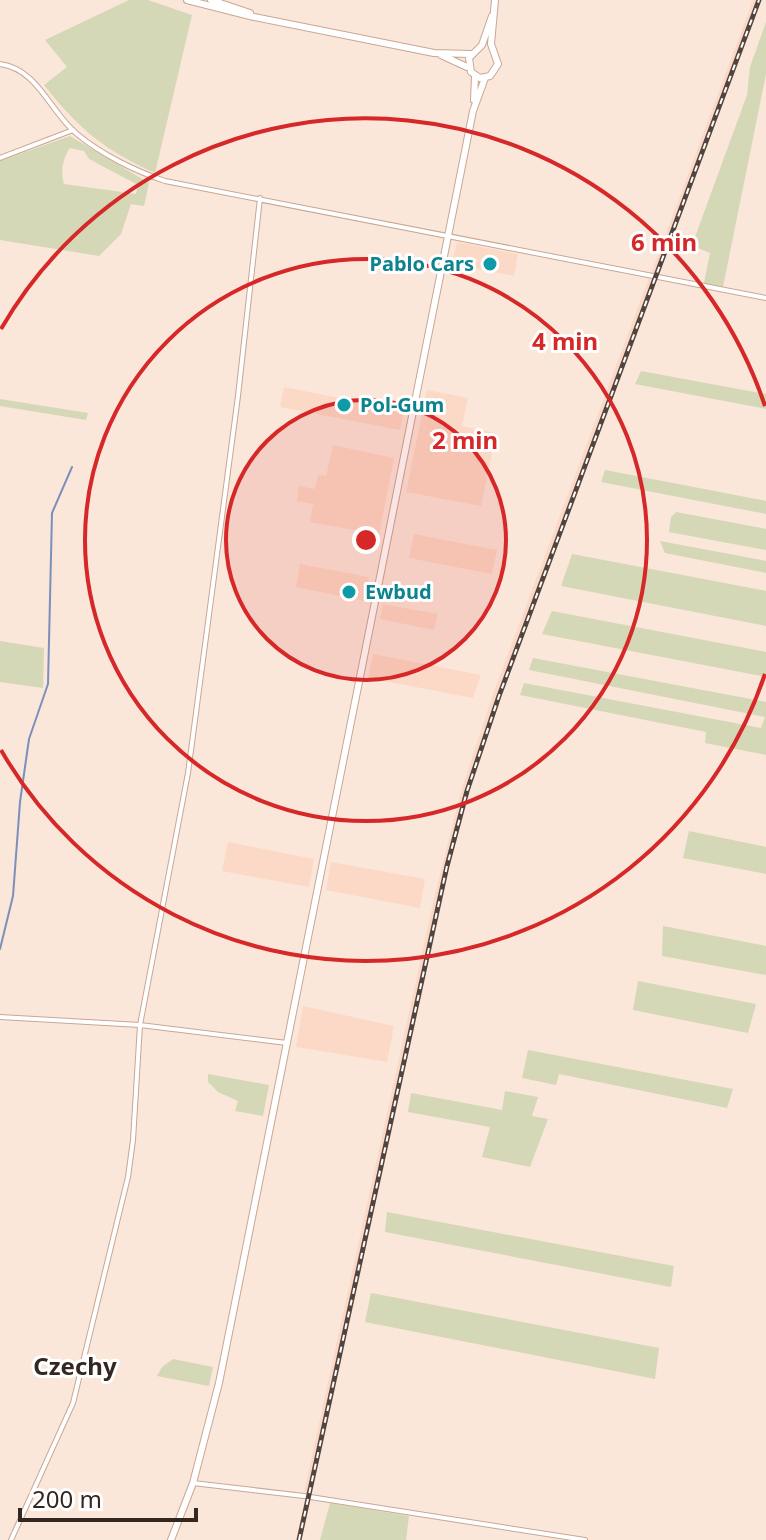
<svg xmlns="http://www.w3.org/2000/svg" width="766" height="1540" font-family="'Noto Sans',sans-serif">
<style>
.built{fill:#fbd9c6}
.green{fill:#d4d8b7;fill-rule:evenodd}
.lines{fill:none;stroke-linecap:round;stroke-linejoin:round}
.stream{stroke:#7a90bc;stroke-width:2}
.minor-casing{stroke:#c9a794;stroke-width:6}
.secondary-casing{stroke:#c9a794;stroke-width:8}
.minor{stroke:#fff;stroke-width:4}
.secondary{stroke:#fff;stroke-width:6}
.rail-casing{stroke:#53453d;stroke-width:5}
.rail{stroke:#fff;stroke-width:2;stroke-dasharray:6;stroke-linecap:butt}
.ring{fill:none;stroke:#d62828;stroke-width:4}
.culture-dot{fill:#0f9aa8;stroke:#fff;stroke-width:3}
.labels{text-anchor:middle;stroke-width:6;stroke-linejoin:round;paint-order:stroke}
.culture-label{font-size:20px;font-weight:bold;fill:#0d838f;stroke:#fff;text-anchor:start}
.quarter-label{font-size:24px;font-weight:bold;fill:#342720;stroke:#fff}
.centre{fill:#d62828;stroke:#fff;stroke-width:4}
.ring-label{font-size:24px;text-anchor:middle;font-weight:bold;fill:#d62828;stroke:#fff;stroke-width:6;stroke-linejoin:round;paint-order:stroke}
</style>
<rect width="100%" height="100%" fill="#fbe6da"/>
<path class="built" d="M753,0H760L658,276L651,274Z
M457,242L518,254L514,276L452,264Z
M649,278L656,279L500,697L469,790L449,866L310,1494L304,1492L435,894L462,788L493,694Z
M284,387L404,411L400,430L280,407Z
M427,390L468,398L462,426L496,433L481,506L406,492Z
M333,445L394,458L379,535L310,522L313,504L297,501L299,486L315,489L318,475L326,476Z
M414,534L497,550L492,574L409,558Z
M300,564L369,577L364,601L296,587Z
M383,604L438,614L434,630L380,619Z
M373,654L481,675L473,698L368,678Z
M228,842L314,859L309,887L222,871Z
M331,862L425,879L420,908L326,890Z
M303,1006L394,1026L387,1062L296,1047Z"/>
<path class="green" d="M129,0H148L192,15L155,173C104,150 79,129 44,85L67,67L45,40Z
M766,22V74L723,287L704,283L710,253L687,244L695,237L747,95L750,67Z
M70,136L149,183L144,206L131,204L121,234L99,256L0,240V161ZM70,148L84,151L89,159L138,185L136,194L64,184C60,173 63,157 70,148Z
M641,371L766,394V409L635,384Z
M0,399L88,413L86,420L0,406Z
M605,470L766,501V514L601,482Z
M676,512L766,529V550L669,532L671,517Z
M660,541L766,561V573L665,553Z
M572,554L766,591V626L561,586Z
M552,611L766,652V677L542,634Z
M0,641L44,648L43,688L0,682Z
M533,658L766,702V755L705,743L706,732L520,695L524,683L761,728L765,717L529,670Z
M689,831L766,847V874L683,858Z
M663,926L766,946V975L662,956Z
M638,981L756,1004L748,1033L633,1010Z
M528,1050L733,1089L727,1108L559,1074L556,1085L522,1078Z
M208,1074L269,1085L263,1116L235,1111L238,1101L218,1092L208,1082Z
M505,1091L538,1097L532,1116L548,1119L530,1167L482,1157L490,1127L408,1112L411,1093L502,1110Z
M387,1212L674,1266L671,1287L385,1232Z
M371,1293L659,1348L655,1379L365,1322Z
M173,1359L213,1367L209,1386L157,1376L162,1367Z
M330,1503L409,1516L406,1540H320Z"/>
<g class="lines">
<path class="stream" d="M0,949L13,896L20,802L29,739L48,684L52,513L72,467"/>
<g class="minor-casing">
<path id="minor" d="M0,64C38,69 50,112 77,134C101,154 135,171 165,181L766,298
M0,158L73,130
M0,1017L140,1025L287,1043
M193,1483L304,1496L585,1540
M11,1540L73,1403L128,1177L133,1140L140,1025L188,773L238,396L260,198"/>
</g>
<g class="secondary-casing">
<path id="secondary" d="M187,0L254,17L434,53L471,54
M211,0L250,13
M492,16L482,45L469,58L471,72L480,78L490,76L498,64L491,44L495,0
M441,55L467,67
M474,100L475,76
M171,1540L193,1483L219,1383L473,111L485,78"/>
</g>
<use href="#minor" class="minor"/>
<use href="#secondary" class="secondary"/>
<g class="rail-casing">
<path id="rail" d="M299,1540L447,866L467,791L499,696L759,0"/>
</g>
<use href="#rail" class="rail"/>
</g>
<circle cx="366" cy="540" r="140" fill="#d62828" fill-opacity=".12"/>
<g class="ring">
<circle cx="366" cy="540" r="140"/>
<circle cx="366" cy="540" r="281"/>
<path d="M765 674A421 421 0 0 1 1 750M1 329A421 421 0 0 1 765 406"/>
</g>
<g class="culture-dot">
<circle cx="490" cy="264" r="8"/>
<circle cx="344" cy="405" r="8"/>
<circle cx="349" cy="592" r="8"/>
</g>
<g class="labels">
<g class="culture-label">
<text x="474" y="271" text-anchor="end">Pablo Cars</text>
<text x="360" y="412">Pol-Gum</text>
<text x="365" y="599">Ewbud</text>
</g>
<g class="quarter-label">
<text x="75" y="1375">Czechy</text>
</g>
</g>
<circle cx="366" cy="540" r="12" class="centre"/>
<g class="ring-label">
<text x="664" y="251">6 min</text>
<text x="565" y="350">4 min</text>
<text x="465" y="449">2 min</text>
</g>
<path d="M20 1508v12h176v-12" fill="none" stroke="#342720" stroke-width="4"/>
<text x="32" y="1508" font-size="24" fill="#342720" stroke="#ffffff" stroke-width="6" paint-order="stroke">200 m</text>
</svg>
